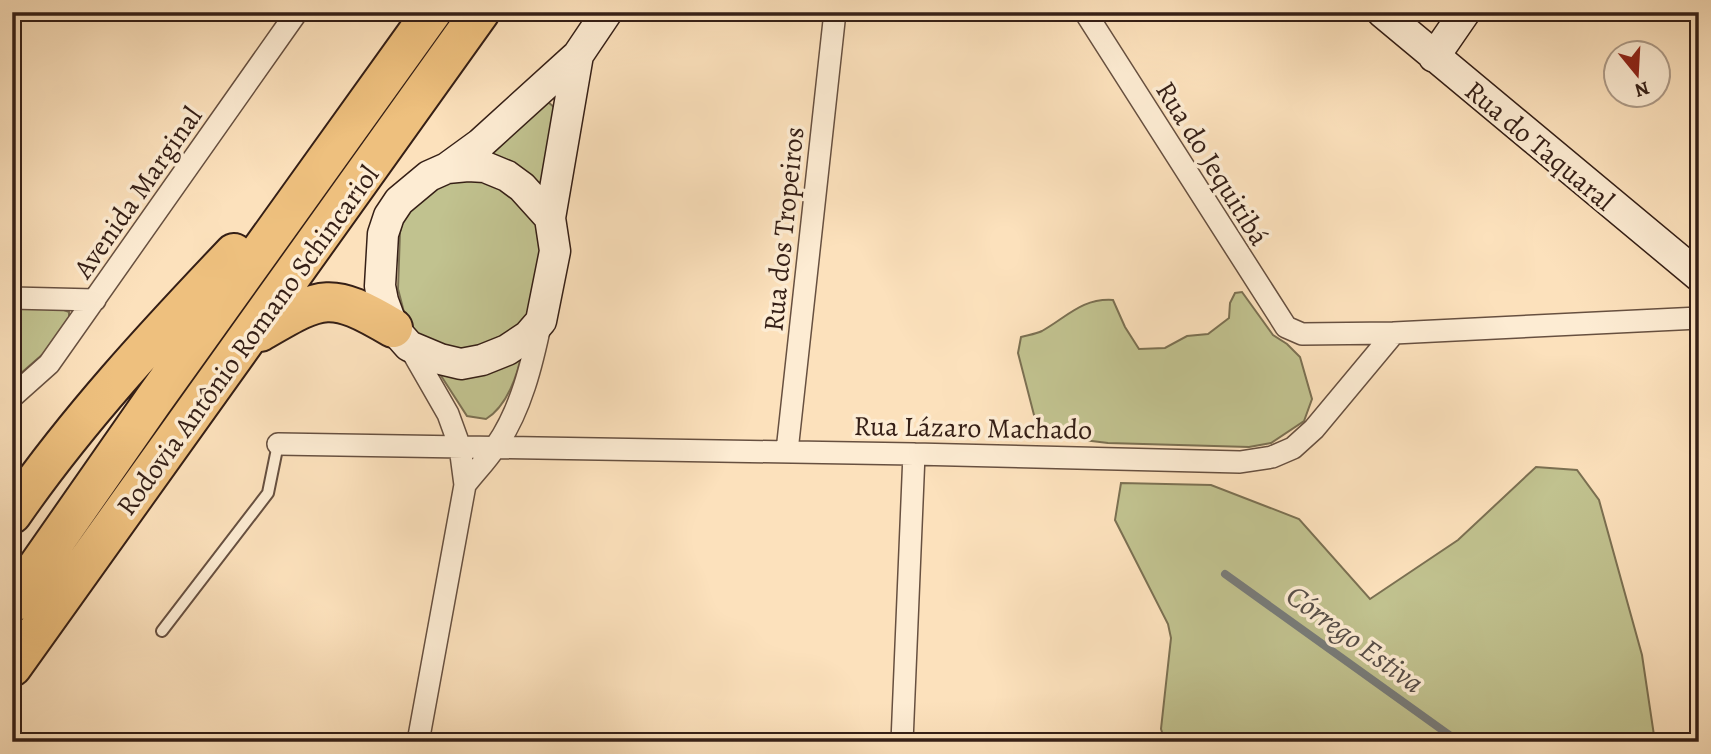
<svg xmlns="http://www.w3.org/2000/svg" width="1711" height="754" font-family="Alegreya,serif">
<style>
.green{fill:#c1c28f;stroke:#7b7052;stroke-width:2}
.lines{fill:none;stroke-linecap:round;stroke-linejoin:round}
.stream{stroke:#787c7a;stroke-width:8}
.lane-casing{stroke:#675040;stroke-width:14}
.street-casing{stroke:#675040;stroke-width:24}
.secondary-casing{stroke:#351f16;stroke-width:33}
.highway-casing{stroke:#351f16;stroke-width:42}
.lane{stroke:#fdecd3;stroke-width:10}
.street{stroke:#fdecd3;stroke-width:21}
.secondary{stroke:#fdecd3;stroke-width:30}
.highway{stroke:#eec07e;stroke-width:38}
.labels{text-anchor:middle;stroke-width:7;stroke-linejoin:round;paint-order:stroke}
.street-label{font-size:28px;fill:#351f16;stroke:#fdecd3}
.water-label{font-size:30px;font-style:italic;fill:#574e48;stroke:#fdecd3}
</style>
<rect width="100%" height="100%" fill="#fce1bc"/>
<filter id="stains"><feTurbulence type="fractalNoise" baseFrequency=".00286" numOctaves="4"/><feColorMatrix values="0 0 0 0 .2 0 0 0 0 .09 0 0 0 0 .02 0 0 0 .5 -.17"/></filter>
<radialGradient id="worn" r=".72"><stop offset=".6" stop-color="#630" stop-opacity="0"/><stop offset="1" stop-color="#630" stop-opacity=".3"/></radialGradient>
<path class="green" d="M548,102L555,108L542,190L485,154Z
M446,179L500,181L541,220L545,254L524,325L472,352L443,351L419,337L405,316L398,289L400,232L404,215Z
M1242,292L1273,335L1287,344L1300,357L1312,399L1304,421L1271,443L1249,447L1108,443L1059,437L1034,415L1018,353L1021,337C1028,335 1036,334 1042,331C1067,317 1082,298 1113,300L1125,327L1139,349L1165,348L1187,336L1208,334L1229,318L1230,303L1235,293Z
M12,306L59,308L69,312V318L43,354L12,381Z
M522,351C518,375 507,406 486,419L467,416L436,368Z
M1536,467L1577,470L1599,500L1642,655L1655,742H1165L1161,729L1171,638L1168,624L1115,520L1121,483L1211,485L1299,519L1370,599L1458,540Z"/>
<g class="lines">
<path class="stream" d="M1225,574L1459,742"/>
<g class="lane-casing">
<path id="lane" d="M162,631L268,493L278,444"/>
</g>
<g class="street-casing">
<path id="street" d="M1085,12L1286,327L1302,334L1394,333L1699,318
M12,298L95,300
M409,346L448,414L460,447L465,485L418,742
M12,397L49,364L297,12
M278,444L914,454L1240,462L1272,457L1293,448L1314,429L1394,333
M787,451L835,12
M465,485C475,472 487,460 496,446C521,410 532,364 541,321
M902,742L914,454"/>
</g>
<g class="secondary-casing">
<path id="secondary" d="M1382,12L1699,276
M1434,57L1465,12
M468,166L485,167L507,176L522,187L550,218L555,251L541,321L528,336L507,350L482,360L461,364L440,359L409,346L393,328L383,301L380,286L383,234L389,216L399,201L429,176L447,168Z
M447,168L480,144L578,55L607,12
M550,218L578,55"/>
</g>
<g class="highway-casing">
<path id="highway" d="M260,332C322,296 329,290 393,328
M12,514C77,420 155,336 234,253
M12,603L153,401L432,12
M12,667L480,12"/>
</g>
<use href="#lane" class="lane"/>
<use href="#street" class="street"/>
<use href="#secondary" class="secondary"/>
<use href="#highway" class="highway"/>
</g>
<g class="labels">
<g class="street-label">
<text transform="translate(1540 145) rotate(40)" y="10">Rua do Taquaral</text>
<text transform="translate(1213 163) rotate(58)" y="10">Rua do Jequitibá</text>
<text transform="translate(137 192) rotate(-55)" y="10">Avenida Marginal</text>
<text transform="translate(783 229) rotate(-84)" y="10">Rua dos Tropeiros</text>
<text transform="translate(247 340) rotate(-54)" y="10">Rodovia Antônio Romano Schincariol</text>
<text transform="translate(973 427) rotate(1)" y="10">Rua Lázaro Machado</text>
</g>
<g class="water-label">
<text transform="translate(1355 639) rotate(36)" y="10">Córrego Estiva</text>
</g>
</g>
<rect width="1711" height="754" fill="none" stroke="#fce1bc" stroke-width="42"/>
<rect x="14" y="14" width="1683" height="726" fill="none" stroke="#351f16" stroke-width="3.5"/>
<rect x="21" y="21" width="1669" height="712" fill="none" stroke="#351f16" stroke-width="2"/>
<g transform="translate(1637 74) rotate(162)"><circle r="33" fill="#fdecd3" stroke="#ad9a87" stroke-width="2"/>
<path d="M0-5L12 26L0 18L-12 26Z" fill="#8f2418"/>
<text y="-10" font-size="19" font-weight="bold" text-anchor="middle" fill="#351f16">N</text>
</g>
<rect width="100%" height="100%" filter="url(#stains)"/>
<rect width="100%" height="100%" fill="url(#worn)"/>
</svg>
